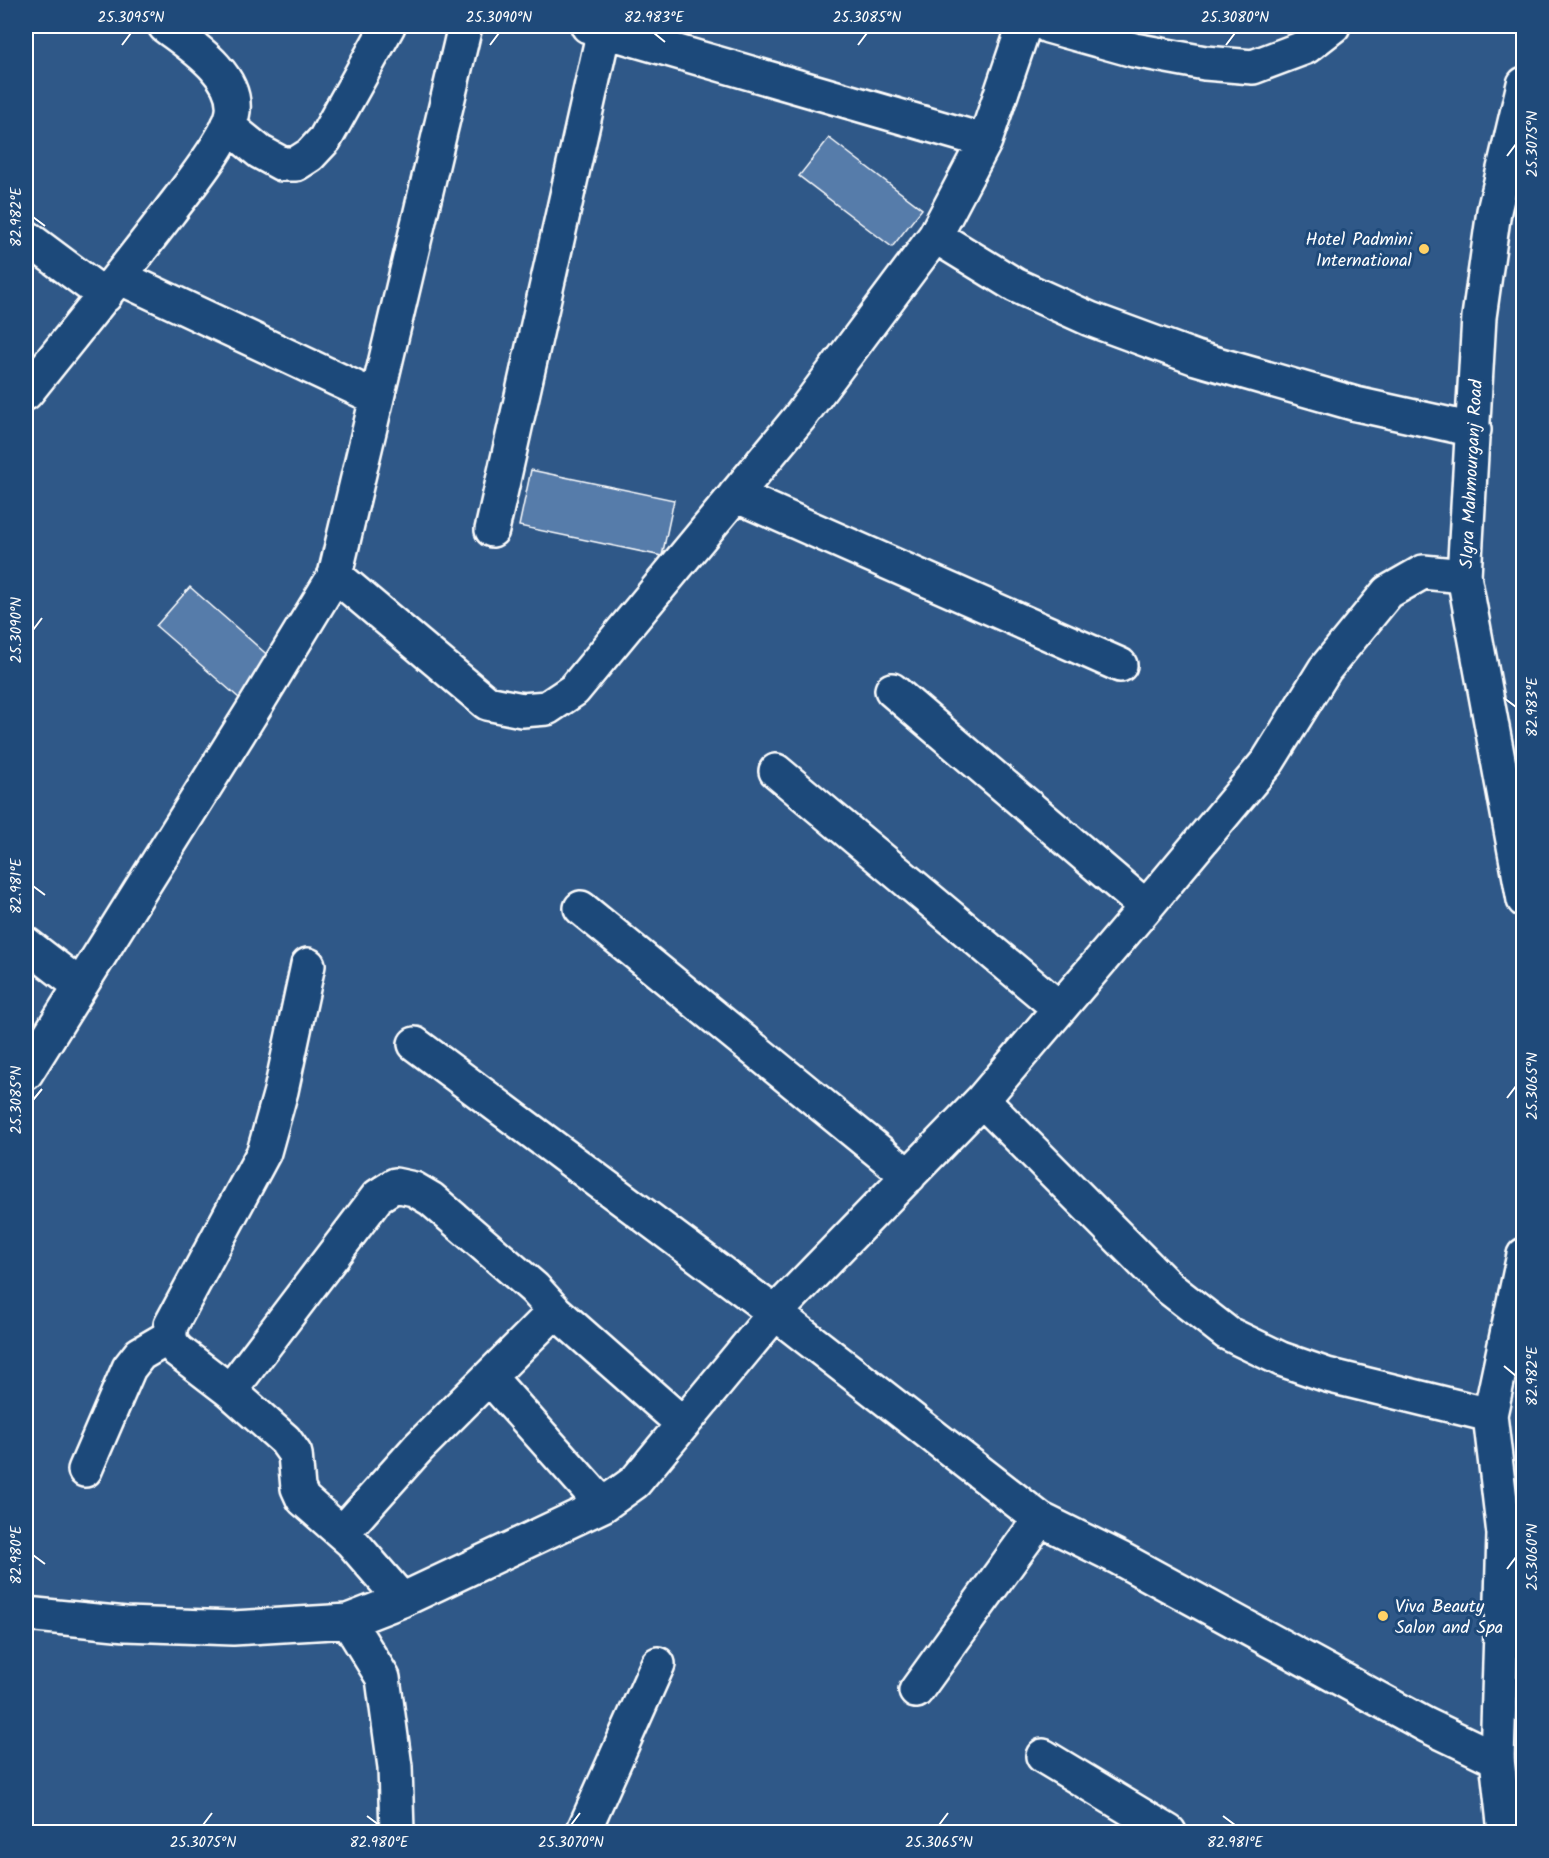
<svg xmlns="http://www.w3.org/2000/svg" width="1549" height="1858" font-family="Kalam,sans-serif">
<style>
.building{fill:#567baa;stroke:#fff;stroke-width:1.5}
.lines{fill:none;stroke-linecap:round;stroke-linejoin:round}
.street-casing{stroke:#fff;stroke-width:38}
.secondary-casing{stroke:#fff;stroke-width:38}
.street{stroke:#1f4a7a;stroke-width:33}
.secondary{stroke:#1f4a7a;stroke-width:33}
.ticks{fill:none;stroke:#fff;stroke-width:2}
.poi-dot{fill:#ffd166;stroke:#1f4a7a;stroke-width:2}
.labels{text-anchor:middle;stroke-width:6;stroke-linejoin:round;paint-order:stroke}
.poi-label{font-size:18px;fill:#fff;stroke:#1f4a7a;text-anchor:end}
.street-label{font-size:18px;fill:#fff;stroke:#1f4a7a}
.neatline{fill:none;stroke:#fff;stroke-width:2}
.ticks-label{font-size:15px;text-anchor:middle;fill:#fff}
</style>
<rect width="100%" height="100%" fill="#2f5888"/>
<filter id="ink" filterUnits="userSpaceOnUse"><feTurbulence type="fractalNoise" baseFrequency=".0167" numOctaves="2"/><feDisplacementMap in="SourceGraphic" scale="12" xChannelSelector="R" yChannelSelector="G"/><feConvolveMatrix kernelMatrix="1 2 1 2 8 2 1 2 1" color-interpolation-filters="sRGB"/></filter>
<g filter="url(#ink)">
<path class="building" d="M829,138L922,209L892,247L799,176Z
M531,470L674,500L662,556L519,526Z
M190,587L272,659L239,698L156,626Z"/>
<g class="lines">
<g class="street-casing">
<path id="street" d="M588,26L985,141L935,236L1015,285L1090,319L1196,358L1356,404L1474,430
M1048,26L1134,50L1205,63L1253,67L1306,47L1333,26
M228,126L260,152L282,164H296L310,155L325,139L388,26
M985,141L1024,26
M26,237L105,296
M119,277L377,398
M26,393C74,333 123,273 170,211C186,190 230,136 233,111C237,74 190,45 165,26
M735,495L1120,665
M492,530L604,30
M335,575L487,703L522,710L547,708L574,690L799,418L935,236
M892,690L1146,907
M776,771L1059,1008
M581,908L909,1176
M26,944L79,985
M308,965L281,1091L264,1152L171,1325C169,1336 169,1342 178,1351L230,1391L285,1440L295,1454L298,1488L303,1499L351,1541L402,1600
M415,1044L775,1313L1040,1519L1119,1558L1426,1725L1497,1759
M26,1073L256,705L335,575L465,26
M982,1100L1168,1287L1227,1333L1281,1359L1327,1375L1490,1415
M489,1377L603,1505
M230,1391L378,1196L395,1185L414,1189L431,1199L534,1288L555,1311L683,1424
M85,1470L129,1368L140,1354L169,1337
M342,1533L418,1448L555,1311
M26,1614L126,1624L233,1628L348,1621L402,1600L603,1505L635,1482L775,1313L982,1100L1146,907L1268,761L1325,669L1388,592L1423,572L1464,576
M348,1621L383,1678L395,1767L397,1832
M916,1691L1040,1519
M1043,1756L1169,1832
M583,1832L658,1664"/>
</g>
<g class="secondary-casing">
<path id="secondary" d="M1524,84L1494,211L1479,317L1464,576L1524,900
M1505,1832L1497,1759L1504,1534L1490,1415L1524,1255"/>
</g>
<use href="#street" class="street"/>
<use href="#secondary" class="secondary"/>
</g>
</g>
<path class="ticks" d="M654,33L665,42M122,45L131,33M490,45L499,33M858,45L867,33M1226,45L1235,33M1507,156L1516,144M33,217L45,226M33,630L42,618M1504,698L1516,707M33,886L45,895M1507,1098L1516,1086M33,1100L42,1089M1504,1366L1516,1376M33,1555L45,1564M1507,1569L1516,1557M367,1816L379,1825M1223,1816L1235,1825M203,1825L212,1813M571,1825L580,1813M939,1825L948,1813"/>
<g class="poi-dot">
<circle cx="1424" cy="249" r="6"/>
<circle cx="1383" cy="1616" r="6"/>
</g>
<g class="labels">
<g class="poi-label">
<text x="1412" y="245">Hotel Padmini<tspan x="1412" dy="21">International</tspan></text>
<text x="1395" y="1612" text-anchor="start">Viva Beauty<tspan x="1395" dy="21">Salon and Spa</tspan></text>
</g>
<g class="street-label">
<text transform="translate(1471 474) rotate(-87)" y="6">SIgra Mahmourganj Road</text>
</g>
</g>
<rect width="1549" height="1858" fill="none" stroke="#1f4a7a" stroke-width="66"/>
<rect x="33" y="33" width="1483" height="1792" class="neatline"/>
<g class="ticks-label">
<text x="131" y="22">25.3095°N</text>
<text x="499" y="22">25.3090°N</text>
<text x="654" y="22">82.983°E</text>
<text x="867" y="22">25.3085°N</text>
<text x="1235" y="22">25.3080°N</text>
<text transform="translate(1532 144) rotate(-90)" y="5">25.3075°N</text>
<text transform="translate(16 217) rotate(-90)" y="5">82.982°E</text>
<text transform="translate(16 630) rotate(-90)" y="5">25.3090°N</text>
<text transform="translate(1532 707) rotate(-90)" y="5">82.983°E</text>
<text transform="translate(16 886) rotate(-90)" y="5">82.981°E</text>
<text transform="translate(1532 1086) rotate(-90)" y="5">25.3065°N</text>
<text transform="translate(16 1100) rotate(-90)" y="5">25.3085°N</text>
<text transform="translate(1532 1376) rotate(-90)" y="5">82.982°E</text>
<text transform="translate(16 1555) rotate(-90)" y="5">82.980°E</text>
<text transform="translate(1532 1557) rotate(-90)" y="5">25.3060°N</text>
<text x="203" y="1847">25.3075°N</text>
<text x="379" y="1847">82.980°E</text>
<text x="571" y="1847">25.3070°N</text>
<text x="939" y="1847">25.3065°N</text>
<text x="1235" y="1847">82.981°E</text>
</g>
</svg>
